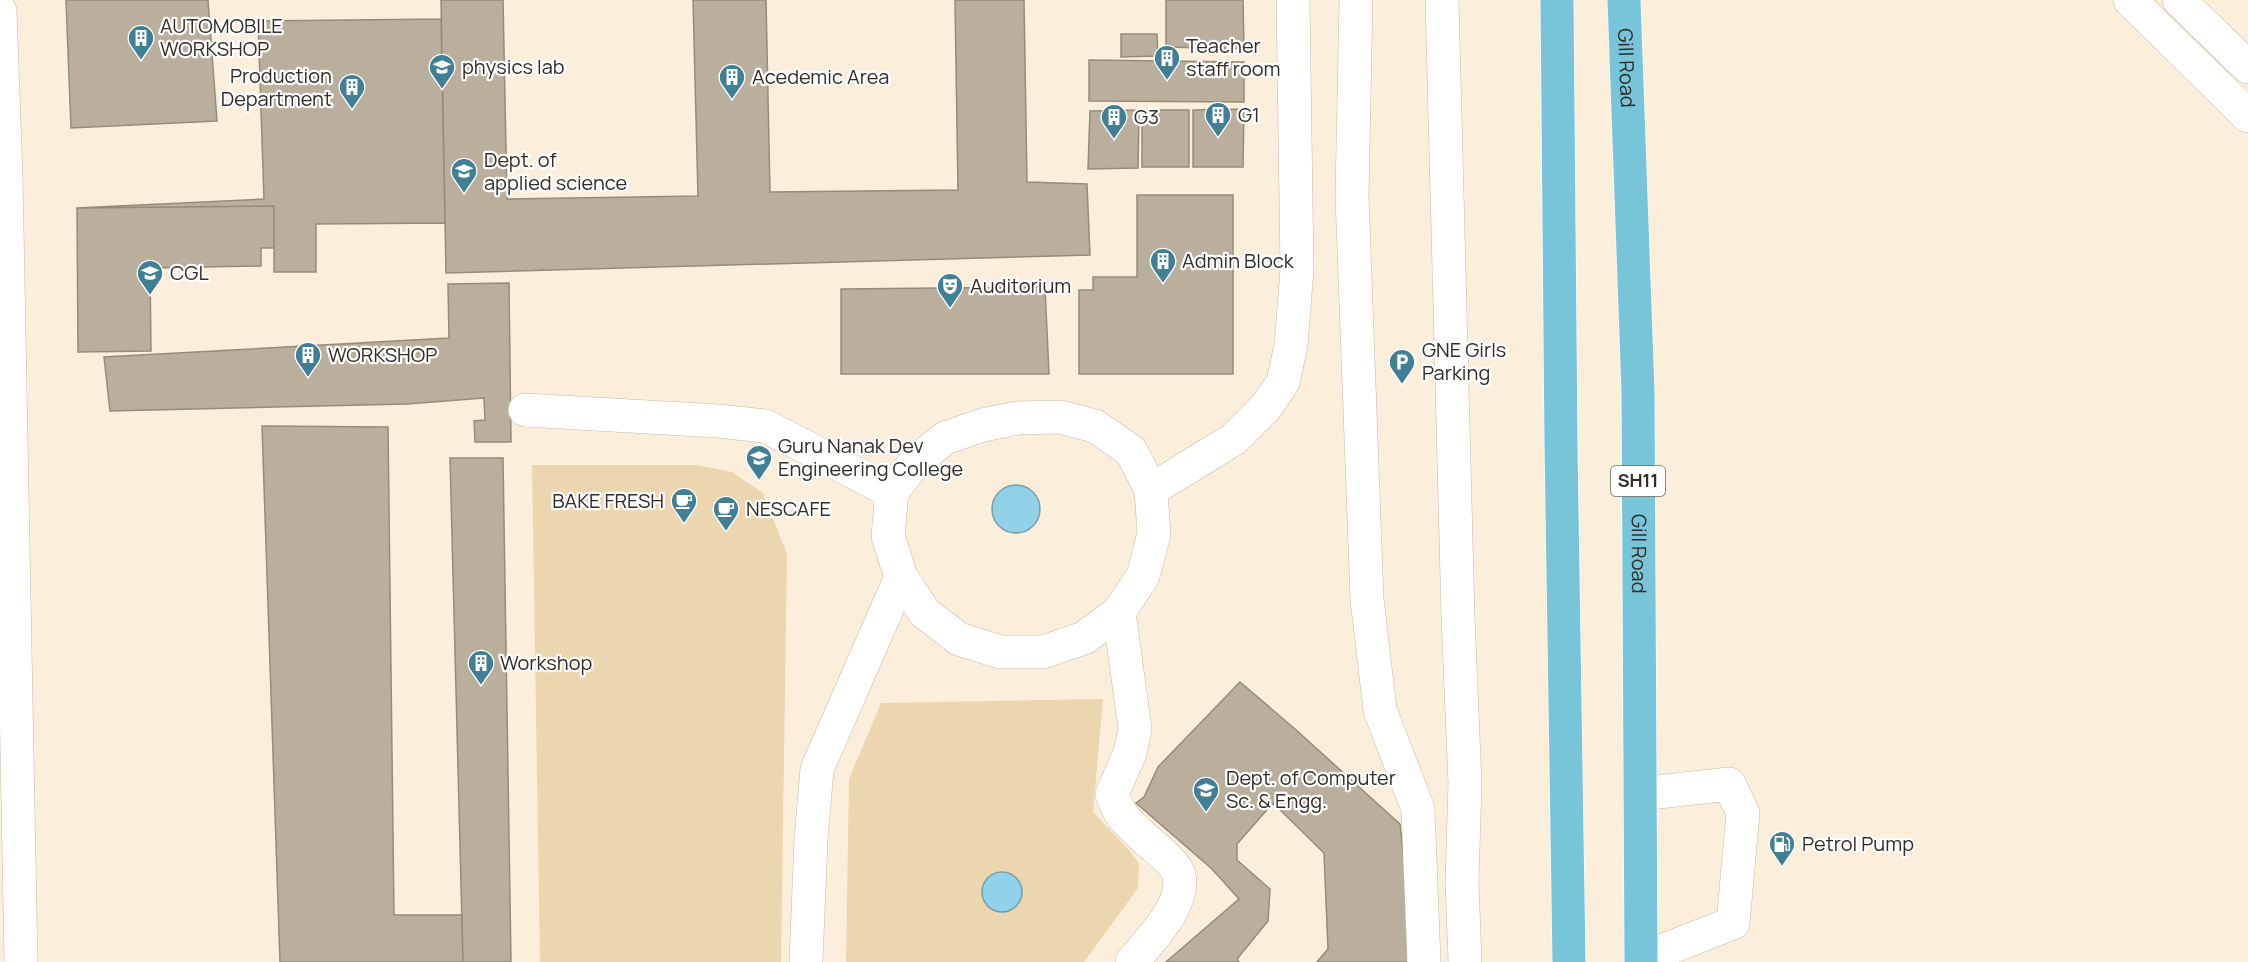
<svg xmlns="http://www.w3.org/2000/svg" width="2248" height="962" font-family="Manrope,sans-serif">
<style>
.green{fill:#ecd6af}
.water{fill:#92d2e9;stroke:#75a0ae;stroke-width:1.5}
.building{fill:#baaf9c;stroke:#968b79;stroke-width:1.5}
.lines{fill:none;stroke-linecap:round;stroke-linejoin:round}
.minor-casing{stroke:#c5baa7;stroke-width:34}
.major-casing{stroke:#fff;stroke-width:34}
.minor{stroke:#fff;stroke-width:33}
.major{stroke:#78c5da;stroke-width:33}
.labels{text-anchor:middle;stroke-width:4.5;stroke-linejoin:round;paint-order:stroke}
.shield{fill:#fff;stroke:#6f6c66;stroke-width:1.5}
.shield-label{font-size:18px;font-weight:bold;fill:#312d25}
.poi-label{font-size:20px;fill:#312d25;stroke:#fff;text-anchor:start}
.street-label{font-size:20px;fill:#312d25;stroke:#fff}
</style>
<rect width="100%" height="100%" fill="#fbefdb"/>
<path class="green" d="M532,465H697L732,472L763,493L787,554L781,962H540Z
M1103,699L1093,812L1130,851L1139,864L1138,888L1084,962H846L849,779L881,703Z"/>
<path class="water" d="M992 509a24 24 0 1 1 48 0a24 24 0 1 1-48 0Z
M982 892a20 20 0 1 1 40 0a20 20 0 1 1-40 0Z"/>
<path class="building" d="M66,0H208L217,121L71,128Z
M441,0H503L507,199L698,196L693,0H766L770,192L958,190L955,0H1024L1027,182L1087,184L1090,255L446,273Z
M1166,0H1243L1244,49L1166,47Z
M441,19L445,223L316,224V272H274V248H261V266L150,268L151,351L78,352L77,208L264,199L258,21Z
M1121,34H1157L1158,56L1121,57Z
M1089,60L1244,62V102L1089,101Z
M1244,109L1243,167H1193V110Z
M1139,110L1138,168L1088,169L1090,111Z
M1142,110H1189V167H1142Z
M1137,195H1233V374H1079V290H1093V277H1137Z
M274,206V248H261V266L150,268L151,351L78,352L77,208Z
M509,283L511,442H475L474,421L485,420L484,398L407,404L110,411L104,357L449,338L448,284Z
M1045,287L1049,374H841V289Z
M262,426L388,427L394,915H462L463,962H280Z
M450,458H503L511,962H463Z
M1240,682L1295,729L1400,824L1414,951L1419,962H1317L1328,949L1324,853L1273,803L1237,844V860L1270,889L1268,921L1237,959L1239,962H1166L1239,899L1212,869L1136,803L1144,797L1158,767Z"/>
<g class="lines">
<g class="minor-casing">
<path id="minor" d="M1356,0L1352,196L1367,599L1380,710L1418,809L1424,962
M1442,0L1458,617L1465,783L1462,881L1465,962
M2130,0L2248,116
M2179,0L2248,67
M0,11L6,176L21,962
M525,410L718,421L765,426L892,492
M1060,417L1095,426L1131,451L1151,490L1154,534L1143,576L1119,612L1084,638L1043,652H1000L959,639L925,613L901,577L888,536L892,492L914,463L945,438L983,425L1017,418Z
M1151,490L1234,439L1266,407L1283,382L1291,346L1297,269L1293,0
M1119,612L1135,729L1130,753L1112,794C1120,817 1125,819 1141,835C1151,844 1176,863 1179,875C1186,905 1149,941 1132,962
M1640,794L1729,784L1743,813L1733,923L1641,959
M806,962L811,839L817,769L901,577"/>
</g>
<g class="major-casing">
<g id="major">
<path d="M1557,0L1561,445L1569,962"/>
<path id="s1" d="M1624,0L1638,392L1641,962"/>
</g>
</g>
<use href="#minor" class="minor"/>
<use href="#major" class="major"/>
</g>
<defs>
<g id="building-pin" transform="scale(1.35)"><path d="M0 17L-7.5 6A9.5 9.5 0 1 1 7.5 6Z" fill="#407f94" stroke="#fff"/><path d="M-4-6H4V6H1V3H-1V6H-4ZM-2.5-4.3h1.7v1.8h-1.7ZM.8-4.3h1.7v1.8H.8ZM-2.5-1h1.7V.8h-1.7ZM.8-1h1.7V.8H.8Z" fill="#fff"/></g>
<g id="university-pin" transform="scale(1.35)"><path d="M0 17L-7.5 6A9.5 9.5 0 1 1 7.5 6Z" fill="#407f94" stroke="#fff"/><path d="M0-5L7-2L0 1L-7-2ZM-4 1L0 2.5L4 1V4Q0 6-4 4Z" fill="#fff"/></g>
<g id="theatre-pin" transform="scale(1.35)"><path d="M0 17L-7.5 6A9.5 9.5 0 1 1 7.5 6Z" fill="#407f94" stroke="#fff"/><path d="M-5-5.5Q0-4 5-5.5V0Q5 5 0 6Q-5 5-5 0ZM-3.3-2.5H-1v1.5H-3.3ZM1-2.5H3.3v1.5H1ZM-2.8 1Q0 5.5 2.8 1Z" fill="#fff"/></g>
<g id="parking-pin" transform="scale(1.35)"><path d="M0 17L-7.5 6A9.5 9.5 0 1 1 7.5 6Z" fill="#407f94" stroke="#fff"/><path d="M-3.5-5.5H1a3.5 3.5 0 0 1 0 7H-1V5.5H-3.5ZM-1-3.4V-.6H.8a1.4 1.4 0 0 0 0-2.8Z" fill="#fff"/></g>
<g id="cafe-pin" transform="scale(1.35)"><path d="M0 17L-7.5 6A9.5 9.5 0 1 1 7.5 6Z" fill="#407f94" stroke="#fff"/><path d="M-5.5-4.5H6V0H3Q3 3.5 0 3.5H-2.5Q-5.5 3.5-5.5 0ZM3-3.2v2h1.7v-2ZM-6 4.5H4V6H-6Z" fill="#fff"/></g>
<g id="fuel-pin" transform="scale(1.35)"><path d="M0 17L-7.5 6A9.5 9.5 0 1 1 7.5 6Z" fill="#407f94" stroke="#fff"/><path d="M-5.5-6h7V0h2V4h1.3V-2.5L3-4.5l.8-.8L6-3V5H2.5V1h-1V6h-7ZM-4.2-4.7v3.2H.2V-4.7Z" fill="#fff"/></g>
</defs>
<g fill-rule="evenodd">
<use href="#building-pin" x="141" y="38"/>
<use href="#building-pin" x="1167" y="58"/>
<use href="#university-pin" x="442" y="67"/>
<use href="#building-pin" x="732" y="77"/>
<use href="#building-pin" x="352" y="87"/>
<use href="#building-pin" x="1218" y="115"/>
<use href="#building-pin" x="1114" y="117"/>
<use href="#university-pin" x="464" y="171"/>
<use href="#building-pin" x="1163" y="261"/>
<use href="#university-pin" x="150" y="273"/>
<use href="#theatre-pin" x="950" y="286"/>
<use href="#building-pin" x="308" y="355"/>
<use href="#parking-pin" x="1402" y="362"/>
<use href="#university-pin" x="759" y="458"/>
<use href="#cafe-pin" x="684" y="501"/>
<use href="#cafe-pin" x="726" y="509"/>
<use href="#building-pin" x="481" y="663"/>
<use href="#university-pin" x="1206" y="790"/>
<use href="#fuel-pin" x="1782" y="844"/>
</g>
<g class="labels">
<rect class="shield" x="1611" y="466" width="54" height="30" rx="4.5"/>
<g class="shield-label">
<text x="1638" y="487">SH11</text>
</g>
<g class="poi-label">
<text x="160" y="33">AUTOMOBILE<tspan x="160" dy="23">WORKSHOP</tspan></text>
<text x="1186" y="53">Teacher<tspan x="1186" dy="23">staff room</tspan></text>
<text x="462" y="74">physics lab</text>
<text x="332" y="83" text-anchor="end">Production<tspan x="332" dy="23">Department</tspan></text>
<text x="752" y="84">Acedemic Area</text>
<text x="1238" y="122">G1</text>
<text x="1134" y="124">G3</text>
<text x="484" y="167">Dept. of<tspan x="484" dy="23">applied science</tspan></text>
<text x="1182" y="268">Admin Block</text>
<text x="170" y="280">CGL</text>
<text x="970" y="293">Auditorium</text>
<text x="1422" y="357">GNE Girls<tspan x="1422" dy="23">Parking</tspan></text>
<text x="328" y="362">WORKSHOP</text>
<text x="778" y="453">Guru Nanak Dev<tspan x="778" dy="23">Engineering College</tspan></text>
<text x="664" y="508" text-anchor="end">BAKE FRESH</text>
<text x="746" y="516">NESCAFE</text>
<text x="500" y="670">Workshop</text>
<text x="1226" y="785">Dept. of Computer<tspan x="1226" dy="23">Sc. &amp; Engg.</tspan></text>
<text x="1802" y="851">Petrol Pump</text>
</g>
<g class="street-label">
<text dy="7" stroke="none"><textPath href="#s1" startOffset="68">Gill Road</textPath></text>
<text dy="7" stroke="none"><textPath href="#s1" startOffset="554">Gill Road</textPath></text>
</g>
</g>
</svg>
